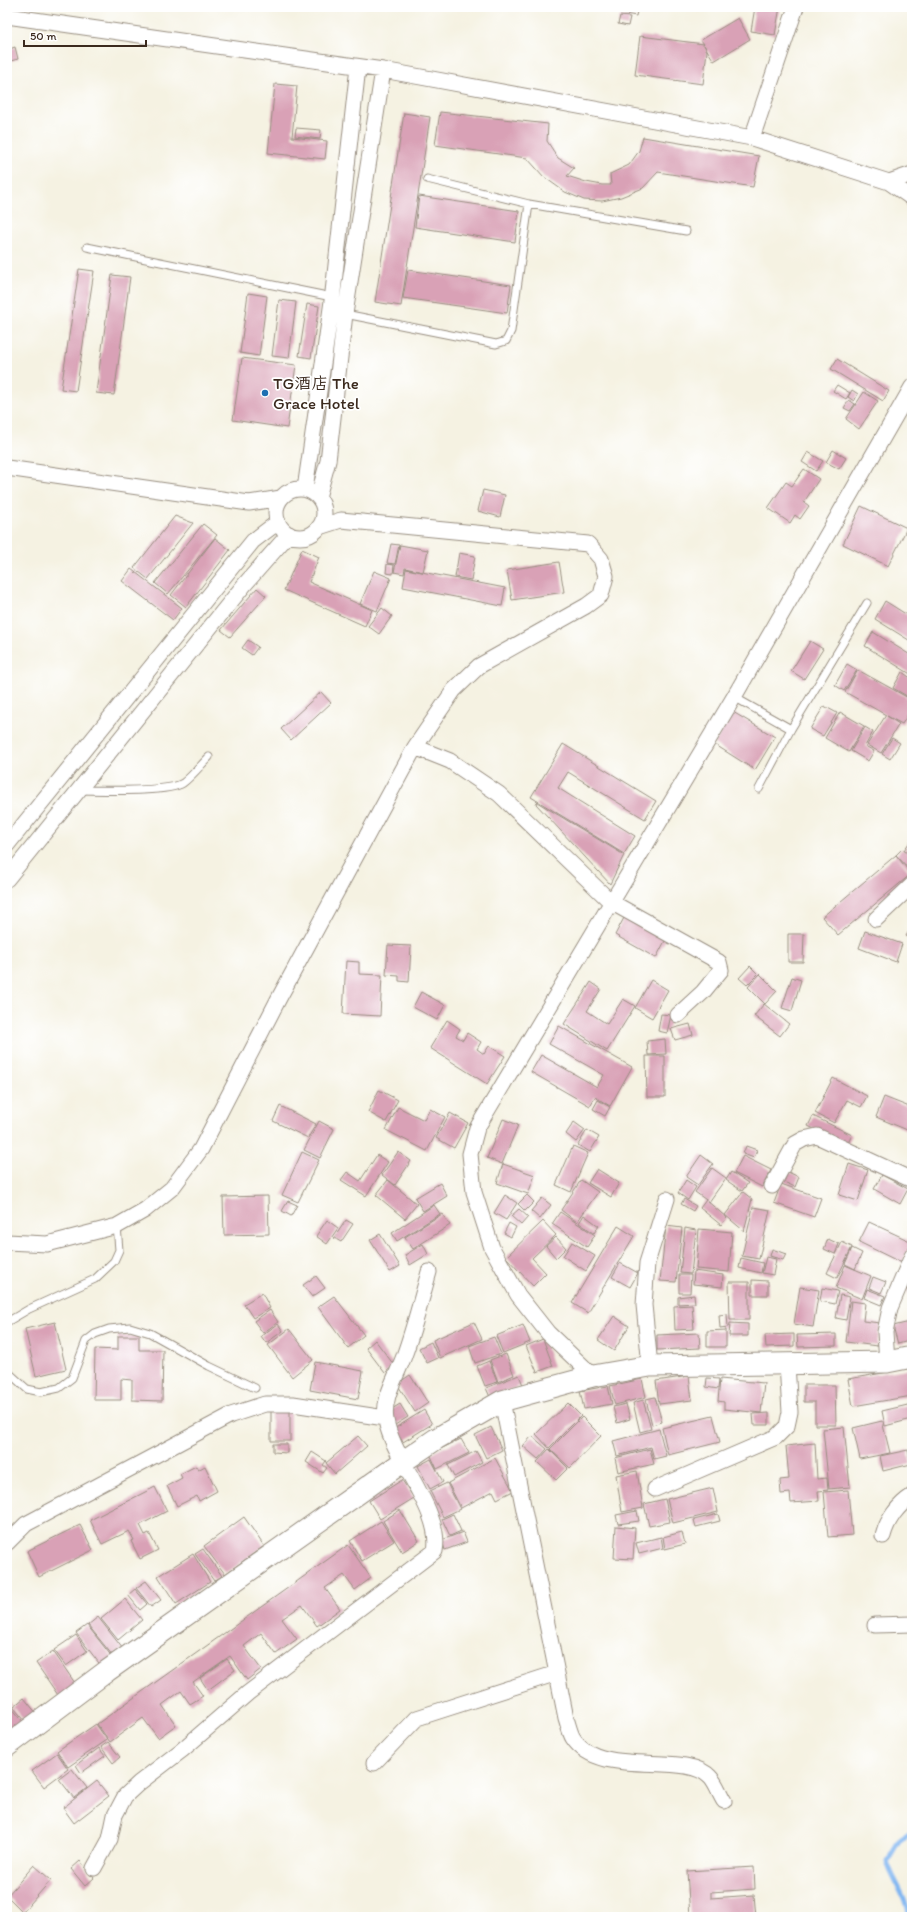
<svg xmlns="http://www.w3.org/2000/svg" width="919" height="1924" font-family="Itim,'LXGW WenKai TC',sans-serif">
<style>
.lines{fill:none;stroke-linecap:round;stroke-linejoin:round}
.stream{stroke:#82b7f1;stroke-width:5}
.building{fill:#d9a1b6}
.lane-casing{stroke:#988e80;stroke-width:9}
.street-casing{stroke:#988e80;stroke-width:17}
.secondary-casing{stroke:#988e80;stroke-width:23}
.lane{stroke:#fff;stroke-width:7}
.street{stroke:#fff;stroke-width:15}
.secondary{stroke:#fff;stroke-width:21}
.poi-dot{fill:#1f6fb2;stroke:#fff;stroke-width:1.5}
.labels{text-anchor:middle;stroke-width:3.5;stroke-linejoin:round;paint-order:stroke}
.poi-label{font-size:17px;fill:#3b2a1e;stroke:#fff;text-anchor:start}
</style>
<rect width="100%" height="100%" fill="#fff"/>
<filter id="ink" filterUnits="userSpaceOnUse"><feTurbulence type="fractalNoise" baseFrequency=".025" numOctaves="2"/><feDisplacementMap in="SourceGraphic" scale="8" xChannelSelector="R" yChannelSelector="G"/><feConvolveMatrix kernelMatrix="1 2 1 2 8 2 1 2 1" color-interpolation-filters="sRGB"/></filter>
<filter id="wash" filterUnits="userSpaceOnUse"><feTurbulence type="fractalNoise" baseFrequency=".012" numOctaves="4" result="noise"/><feDisplacementMap in="SourceGraphic" scale="16" xChannelSelector="R" yChannelSelector="G"/><feGaussianBlur stdDeviation="0.9" result="paint"/><feColorMatrix in="noise" values="0 0 0 0 0 0 0 0 0 0 0 0 0 0 0 0 0 1.4 0 .05"/><feComposite in="paint" operator="in"/></filter>
<g filter="url(#wash)">
<rect width="100%" height="100%" fill="#f5f2e2"/>
<g class="lines">
<path class="stream" d="M908,1917C908,1897 892,1880 887,1861L900,1839L912,1832"/>
</g>
<g id="blocks">
<path class="building" d="M621,7H638L636,16L620,13Z
M755,7H780L775,35L751,31Z
M620,16L630,17L628,26L618,24Z
M738,18L750,39L714,61L704,45L707,51L703,84L635,75L640,36L704,44L701,40Z
M15,47L18,59L7,62V50Z
M275,84L297,86L292,137L327,141L325,159L268,153Z
M440,112L548,124L547,141L558,158L574,168L567,176L586,182L602,185H611L610,174L629,165L639,151L643,137L759,156L753,187L658,172L643,188L621,197L602,201L584,200L565,192L544,177L527,158L435,145Z
M404,113L430,117L401,306L375,302Z
M296,128L321,130L320,139L295,136Z
M419,196L519,211L515,242L415,227Z
M79,269L94,271L76,391L61,389Z
M408,270L511,285L507,313L403,298Z
M112,275L130,277L114,395L96,393Z
M248,293L267,296L259,356L240,353Z
M279,300L296,302L289,358L272,356Z
M307,304L319,306L311,358L299,356Z
M242,358L296,365L287,428L233,420Z
M837,359L889,391L883,401L831,369Z
M837,385L850,393L846,399L833,391Z
M852,390L858,394L854,401L848,397Z
M864,392L878,401L859,429L846,419Z
M849,400L855,404L850,411L844,408Z
M833,450L846,458L839,469L826,462Z
M808,452L823,461L816,471L802,462Z
M804,469L819,479L804,502L809,506L800,519L795,515L790,523L768,508L786,482L792,486Z
M483,490L505,495L500,517L478,511Z
M861,506L907,528L888,566L843,544Z
M175,516L193,523L148,579L134,568Z
M203,524L217,535L168,594L155,583Z
M215,538L230,550L186,607L171,595Z
M391,544L399,545L395,564L387,563Z
M400,545L428,550L423,572L405,568L404,574L394,572Z
M302,549L319,557L309,582L372,610L365,626L284,590Z
M459,553L475,556L471,580L455,577Z
M559,562L564,592L512,600L507,570Z
M387,564L394,565L393,574L386,573Z
M131,569L182,608L173,620L122,581Z
M406,569L505,588L502,606L403,587Z
M374,571L391,578L377,611L360,604Z
M257,588L266,596L230,637L221,630Z
M885,601L912,618V642L875,619Z
M382,608L392,616L379,634L368,626Z
M873,632L912,656V675L865,646Z
M248,640L258,647L252,655L242,648Z
M810,641L823,649L804,679L791,671Z
M847,664L857,670L844,691L835,685Z
M858,670L912,700V708L902,724L887,716L899,724L881,753L867,745L886,715L845,692Z
M902,672L912,679V699L893,688Z
M321,692L331,703L291,740L281,729Z
M824,706L837,713L823,736L810,729Z
M733,712L775,737L755,770L714,744Z
M840,712L864,726L849,752L825,738Z
M865,727L873,732L865,746L874,751L868,761L851,751Z
M892,738L900,743L890,759L882,754Z
M563,744L656,801L645,819L568,772L558,788L635,836L624,854L531,797Z
M537,802L624,855L610,884L536,804Z
M912,839V856L904,850Z
M902,849L912,857V872L896,855Z
M896,855L911,874L838,935L822,917Z
M625,916L666,939L656,958L615,935Z
M912,926V940L906,936Z
M865,931L902,944L896,962L859,948Z
M788,934H804L803,962H788Z
M388,945L411,946L409,982L399,981V976L386,975Z
M346,961L359,962V974L382,975L380,1016L343,1014Z
M750,966L758,974L747,985L739,978Z
M760,974L777,991L765,1004L748,987Z
M792,977L801,980L792,1011L782,1008Z
M651,980L668,990L652,1018L635,1008Z
M591,982L601,989L587,1011L607,1024L623,999L635,1006L607,1051L564,1024Z
M421,992L445,1005L437,1020L413,1007Z
M764,1004L789,1024L780,1036L754,1016Z
M661,1014L671,1015L667,1033L658,1031Z
M447,1020L460,1029L456,1036L463,1040L467,1033L481,1042L477,1049L484,1054L489,1046L505,1056L487,1084L430,1048Z
M690,1024L693,1035L675,1040L671,1029Z
M559,1026L632,1067L610,1106L595,1097L590,1106L531,1072L541,1055L597,1087L604,1075L549,1044Z
M665,1039L666,1054L648,1055L647,1041Z
M646,1056H665V1097H647Z
M833,1078L867,1096L861,1107L847,1100L834,1123L815,1113Z
M379,1090L398,1100L386,1122L368,1112Z
M884,1097L912,1108V1132L876,1117Z
M598,1100L610,1107L605,1116L593,1109Z
M280,1106L316,1124L308,1138L273,1121Z
M398,1107L424,1120L430,1109L445,1117L427,1151L386,1130Z
M450,1113L468,1123L454,1148L436,1138Z
M813,1116L852,1135L847,1145L808,1126Z
M503,1119L518,1125L502,1164L487,1158Z
M319,1121L334,1129L320,1158L304,1150Z
M574,1122L585,1130L576,1142L566,1134Z
M587,1130L599,1137L590,1152L578,1145Z
M573,1146L588,1153L571,1192L556,1185Z
M746,1146L757,1150L754,1158L743,1154Z
M302,1152L319,1160L298,1202L282,1195Z
M398,1152L411,1161L395,1185L382,1175Z
M377,1155L388,1162L366,1196L341,1180L347,1172L360,1181Z
M701,1155L713,1164L698,1185L686,1177Z
M743,1156L771,1170L762,1187L734,1173Z
M503,1164L535,1175L528,1194L497,1183Z
M849,1164L868,1170L858,1201L839,1195Z
M712,1168L726,1178L709,1202L695,1192Z
M597,1169L619,1183L611,1197L588,1183Z
M731,1172L748,1183L742,1191L726,1180Z
M788,1172L799,1177L795,1187L784,1182Z
M882,1175L908,1189L900,1204L874,1189Z
M388,1180L417,1204L405,1219L376,1195Z
M581,1180L598,1192L577,1222L561,1210Z
M686,1180L696,1187L688,1200L678,1193Z
M440,1183L447,1196L423,1211L415,1198Z
M781,1184L821,1198L814,1217L774,1203Z
M743,1192L752,1199L744,1231L725,1215Z
M505,1195L517,1203L506,1220L494,1213Z
M527,1195L534,1202L525,1211L518,1204Z
M268,1196L269,1234L224,1235L223,1197Z
M542,1198L551,1205L540,1219L531,1211Z
M684,1199L696,1206L693,1211L681,1204Z
M706,1200L727,1218L721,1225L700,1208Z
M288,1201L297,1205L291,1216L282,1211Z
M434,1205L440,1214L397,1241L392,1233Z
M753,1207L770,1210L759,1259L742,1256Z
M519,1209L528,1217L521,1225L511,1216Z
M560,1212L595,1235L587,1247L552,1224Z
M442,1214L450,1225L413,1249L405,1237Z
M584,1215L599,1226L594,1233L579,1223Z
M327,1220L338,1228L327,1244L316,1236Z
M346,1220L353,1224L341,1242L334,1238Z
M543,1221L556,1235L532,1258L546,1273L533,1286L506,1257Z
M869,1222L912,1242L902,1263L859,1242Z
M509,1223L516,1227L511,1237L504,1233Z
M618,1226L634,1236L588,1313L572,1303Z
M666,1226L682,1228L676,1282L660,1281Z
M685,1228L696,1230L691,1274L680,1273Z
M699,1229L732,1232L729,1272L696,1269Z
M380,1234L400,1266L390,1272L370,1240Z
M556,1237L566,1248L556,1258L546,1246Z
M828,1239L839,1244L835,1254L824,1249Z
M572,1242L595,1256L586,1271L563,1256Z
M842,1242L852,1247L837,1278L827,1273Z
M423,1244L428,1254L410,1265L405,1255Z
M852,1248L862,1253L855,1269L845,1264Z
M772,1249L786,1254L783,1260L770,1256Z
M766,1257L776,1259L773,1275L762,1273Z
M741,1258L763,1263L761,1273L739,1268Z
M620,1263L638,1273L630,1287L612,1277Z
M845,1265L871,1276L862,1299L836,1288Z
M694,1271L723,1275L722,1287L693,1284Z
M679,1275H691L690,1293H679Z
M316,1276L325,1288L312,1297L303,1285Z
M873,1277L886,1282L881,1293L869,1288Z
M752,1280L768,1281V1295H752Z
M729,1282H749V1320H730Z
M912,1286V1300L910,1301L907,1287Z
M800,1287L819,1290L813,1327L794,1324Z
M822,1288L838,1291L835,1304L820,1301Z
M867,1289L885,1296L881,1305L864,1298Z
M262,1293L270,1308L253,1318L244,1304Z
M694,1295L695,1303L678,1304V1297Z
M840,1295L850,1297L846,1320L836,1318Z
M334,1296L364,1335L348,1348L318,1307Z
M851,1301L865,1303L863,1321L880,1323L877,1346L846,1342Z
M692,1305L694,1329L675,1330L674,1306Z
M270,1310L278,1322L263,1333L254,1321Z
M727,1314L728,1327L720,1328L719,1315Z
M614,1316L629,1326L614,1351L598,1340Z
M55,1322L66,1369L36,1376L25,1329Z
M474,1322L482,1339L440,1358L433,1340Z
M910,1322L912,1340L898,1344L893,1326Z
M730,1323L748,1324V1336H729Z
M278,1324L283,1331L266,1343L261,1336Z
M523,1325L530,1342L503,1353L496,1336Z
M289,1329L313,1360L292,1377L268,1345Z
M726,1330V1347H707V1331Z
M699,1333L700,1348L657,1350V1335Z
M794,1334V1346L766,1347L765,1335Z
M836,1334V1346L798,1347L797,1335Z
M118,1336H139V1350H163L162,1401L132,1400V1380L121,1379V1400H94L95,1349L118,1350Z
M494,1337L501,1354L475,1363L469,1346Z
M543,1339L553,1366L537,1372L526,1346Z
M375,1340L394,1365L385,1373L366,1348Z
M431,1342L438,1358L427,1363L419,1348Z
M506,1354L514,1375L498,1382L490,1360Z
M489,1361L497,1382L485,1386L477,1366Z
M315,1362L363,1371L358,1399L310,1390Z
M912,1368V1396L853,1406L848,1379Z
M410,1375L428,1403L415,1412L397,1384Z
M519,1375L523,1385L490,1397L486,1388Z
M689,1376L692,1400L659,1404L656,1381Z
M707,1378L719,1379L718,1389L706,1387Z
M642,1379L646,1397L615,1405L610,1386Z
M720,1379L764,1383L761,1413L724,1409V1402L718,1401Z
M804,1385H835L836,1425H815V1402H804Z
M608,1386L612,1404L584,1409L580,1391Z
M655,1397L662,1422L652,1425L646,1399Z
M643,1400L651,1429L640,1432L633,1403Z
M568,1403L581,1416L549,1448L536,1434Z
M400,1404L408,1417L395,1425L387,1412Z
M626,1404L630,1419L617,1423L613,1407Z
M912,1404V1419L885,1426L882,1411Z
M271,1410H290V1441H271Z
M424,1410L432,1424L403,1442L394,1429Z
M769,1413V1425H754L753,1414Z
M713,1416L720,1442L668,1455L662,1428Z
M582,1417L601,1436L570,1468L550,1449Z
M882,1421L890,1453L860,1459L853,1428Z
M491,1427L502,1450L486,1458L475,1435Z
M844,1427L850,1487L829,1489L823,1429Z
M659,1429L666,1456L654,1459L651,1447L617,1456L613,1441Z
M358,1436L367,1446L335,1474L326,1463Z
M532,1436L547,1449L538,1459L523,1446Z
M461,1439L469,1453L437,1469L430,1454Z
M815,1443L817,1479L827,1478L828,1490L818,1491L819,1501L791,1503L790,1493L781,1494L780,1480L789,1479L786,1446Z
M273,1444H287V1453L273,1452Z
M549,1449L568,1468L556,1480L537,1462Z
M650,1449L654,1464L618,1472L615,1458Z
M908,1450L911,1464L883,1471L880,1456Z
M476,1451L482,1462L454,1477L448,1465Z
M312,1452L326,1461L323,1465L327,1468L323,1473L306,1462Z
M495,1458L513,1491L497,1499L493,1491L461,1508L448,1483Z
M431,1459L443,1482L430,1489L418,1466Z
M196,1466L198,1470L205,1466L217,1491L199,1501L197,1496L177,1506L167,1486L182,1478L180,1474Z
M637,1471L643,1508L622,1512L616,1475Z
M402,1480L414,1498L380,1519L369,1501Z
M447,1483L460,1509L443,1517L430,1491Z
M155,1487L167,1511L140,1525L145,1535L149,1533L158,1550L140,1559L131,1541L134,1540L129,1531L102,1544L90,1520Z
M713,1488L718,1512L673,1523L667,1499Z
M848,1490L852,1535L828,1537L824,1492Z
M665,1499L670,1522L649,1526L644,1504Z
M400,1510L419,1541L402,1552L383,1521Z
M637,1511L639,1521L618,1524L616,1515Z
M453,1514L461,1531L450,1536L442,1519Z
M718,1514L720,1521L696,1527L694,1520Z
M244,1517L264,1546L225,1574L204,1546Z
M381,1521L394,1541L362,1561L350,1541Z
M80,1525L93,1550L39,1577L27,1551Z
M616,1526L635,1528L633,1559L614,1558Z
M463,1532L467,1542L445,1550L442,1540Z
M682,1532L685,1544L665,1549L663,1537Z
M661,1537L663,1548L639,1554L636,1543Z
M348,1545L371,1578L355,1590L344,1575L325,1588L340,1609L317,1626L302,1605L282,1619L297,1639L276,1654L261,1633L244,1646L261,1669L247,1680L230,1656L193,1682L203,1696L190,1704L181,1691L162,1705L176,1725L158,1738L143,1718L110,1742L97,1724Z
M203,1549L222,1576L214,1581L195,1554Z
M193,1554L210,1582L176,1604L158,1576Z
M146,1581L161,1600L151,1607L136,1588Z
M135,1589L147,1604L140,1610L128,1595Z
M125,1599L142,1620L118,1640L101,1619Z
M98,1617L123,1649L113,1656L88,1625Z
M87,1625L113,1658L102,1667L76,1633Z
M76,1635L87,1651L66,1666L54,1650Z
M53,1651L77,1686L60,1698L36,1663Z
M227,1659L235,1670L208,1690L200,1678Z
M24,1698L37,1714L27,1723L13,1707Z
M7,1699L12,1705L7,1709Z
M12,1708L24,1723L13,1732L7,1726V1713Z
M96,1724L107,1740L68,1767L57,1751Z
M108,1742L120,1757L113,1763L101,1747Z
M99,1748L105,1756L81,1773L76,1765Z
M57,1753L68,1769L44,1787L32,1771Z
M72,1769L87,1788L74,1798L59,1779Z
M97,1781L109,1796L74,1823L63,1808Z
M80,1861L94,1878L85,1886L71,1869Z
M34,1865L51,1880L23,1912L7,1896Z
M754,1867L755,1889L711,1892V1898L754,1895L756,1917H690L687,1871Z"/>
</g>
</g>
<g filter="url(#ink)">
<use href="#blocks" fill-opacity="0" stroke="#988e80" stroke-width="1"/>
<g class="lines">
<g class="lane-casing">
<path id="lane" d="M427,179L529,204L686,231
M87,247L332,297
M345,314L496,344L506,341L511,331L529,204
M734,697L791,729
M759,789L791,729L867,603
M79,790C100,790 168,793 183,783C192,776 201,765 209,757
M7,1322L29,1309L95,1279L114,1261L119,1250L117,1226
M7,1371L27,1389L41,1392L59,1388L72,1378L86,1341L95,1334L109,1329L130,1327L150,1333L209,1366L255,1388"/>
</g>
<g class="street-casing">
<path id="street" d="M7,16L383,70L752,138L889,182L912,198
M752,138L796,7
M889,182L912,174
M7,468L249,503L281,498
M305,489L332,301L358,67
M276 513a24 24 0 1 1 48 0a24 24 0 1 1-48 0Z
M318,497L328,461L345,314L383,70
M319,527L341,520L588,544L601,559L606,576L601,595L586,606L479,666L454,690L415,747
M7,845L253,541L278,522
M7,879L245,584L289,534
M876,919L912,885
M772,1186L795,1144L804,1139L817,1136L912,1180
M7,1242L47,1244L117,1226L145,1210L172,1188L201,1149L279,998L415,747L450,761L499,794L611,902L719,962L721,970L703,992L678,1015
M887,1362L885,1332L890,1308L912,1256
M650,1366L644,1305L647,1263L667,1199
M593,1376L548,1333L518,1295L492,1248L474,1192L470,1154L477,1128L734,697L912,387
M502,1401L566,1718C568,1724 570,1733 573,1738C600,1780 686,1750 710,1777C716,1783 719,1793 724,1801
M655,1489L776,1437L787,1426L790,1412L787,1364
M883,1536C887,1520 898,1505 912,1496
M7,1543L26,1524L231,1415L265,1404H293L385,1418
M875,1625L912,1624
M374,1763L417,1718L557,1673
M94,1868L110,1839L115,1815L125,1796L139,1783L182,1750L248,1693L435,1551C443,1512 393,1460 386,1420C382,1398 397,1376 404,1356C414,1329 421,1300 429,1272"/>
</g>
<g class="secondary-casing">
<path id="secondary" d="M7,1746L107,1671L404,1461L436,1439L502,1401L593,1376L650,1366L887,1362L912,1357"/>
</g>
<use href="#lane" class="lane"/>
<use href="#street" class="street"/>
<use href="#secondary" class="secondary"/>
</g>
</g>
<circle class="poi-dot" cx="265" cy="393" r="4"/>
<g class="labels">
<g class="poi-label">
<text x="273" y="389">TG酒店 The<tspan x="273" dy="20">Grace Hotel</tspan></text>
</g>
</g>
<rect width="919" height="1924" fill="none" stroke="#fff" stroke-width="24"/>
<path d="M24 40v6h122v-6" fill="none" stroke="#3b2a1e" stroke-width="2"/>
<text x="30" y="40" font-size="12" fill="#3b2a1e" stroke="#ffffff" stroke-width="3" paint-order="stroke">50 m</text>
</svg>
